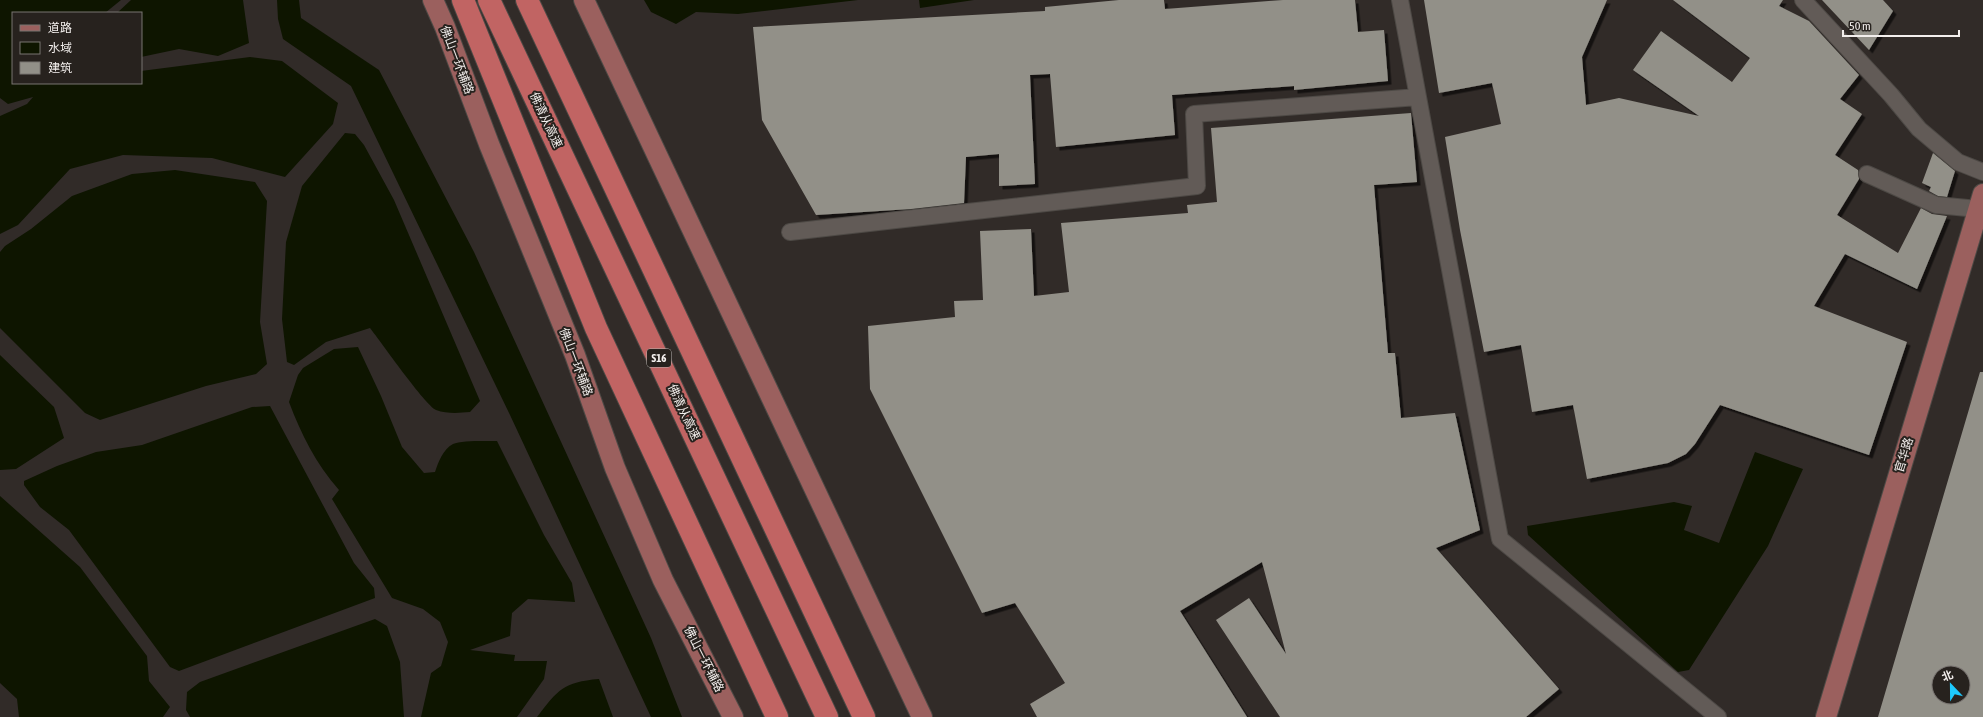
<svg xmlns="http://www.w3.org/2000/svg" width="1983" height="717" font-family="'Asap Condensed','Noto Sans SC',sans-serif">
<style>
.water{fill:#0e1500}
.building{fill:#929088;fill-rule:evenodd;filter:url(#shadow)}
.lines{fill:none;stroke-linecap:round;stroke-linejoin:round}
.minor-casing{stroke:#4d4945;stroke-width:18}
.major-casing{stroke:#4d4945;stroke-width:22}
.highway-casing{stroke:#4d4945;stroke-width:24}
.minor{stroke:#625b57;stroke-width:16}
.major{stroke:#9b605e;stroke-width:20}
.highway{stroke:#c16463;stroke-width:22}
.labels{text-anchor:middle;stroke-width:4;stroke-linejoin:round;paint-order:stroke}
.shield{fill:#27221e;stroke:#b6b2af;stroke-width:1}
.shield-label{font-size:11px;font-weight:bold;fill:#f3efed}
.street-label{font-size:12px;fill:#f3efed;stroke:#27221e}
</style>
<defs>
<filter id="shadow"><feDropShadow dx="3.5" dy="3.5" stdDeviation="0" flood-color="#0009"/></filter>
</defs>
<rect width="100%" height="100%" fill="#312b28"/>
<path class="water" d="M0,0H121L105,13H13V83H141V71L250,57L282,61L338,103L333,124L285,177L212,158L123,155L70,169L18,225L0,234V116L27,104L33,97L8,104L0,98Z
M131,0H243L249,43L218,56L179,49L141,57V13H117Z
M277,0H299L301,18L379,70L474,252L651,638L682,717H651L510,415L351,86L283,39L278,19Z
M644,0H858L738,14L696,12L676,24L651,12Z
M919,0H974L920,8Z
M345,133L355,134L364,145L394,200L480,401L470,412C459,413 447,414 436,410C425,405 381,342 370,328L326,342L294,365L287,362L282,319L286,242L302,186Z
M175,170L255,182L267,201L260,322L267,364L256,374L206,386L100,420L85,413L0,328V252L5,246L31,229L72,196L132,174Z
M358,347L381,396L402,447L424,473L435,472C438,463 443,449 453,444C461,440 488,441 497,441L544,535L572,583L575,602L528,599L512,613L510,636L470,650L515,655L514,661H547L544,679L517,717H421L431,673L441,666L448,642L440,622L423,609L392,598L332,499L339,490C316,464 301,434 289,402L298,375L303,368L334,349Z
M0,355L54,407L64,438L16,469L0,470Z
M270,406L354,563L374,588L375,598L179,671L170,667L69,530L40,507L24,485V481L57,466L96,452L142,445L252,407Z
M1755,452L1803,469L1768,546L1689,670L1678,672L1528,535L1527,526L1674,502L1692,506L1684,530L1719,543Z
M0,496L80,567L147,656L149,681L170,707L163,717H19L17,699L0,683Z
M375,619L387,626L400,662L404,717H190L186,710L187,692L200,682Z
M599,679L613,717H537C558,690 563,682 599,679Z"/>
<path class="building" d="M1119,0H1164L1165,9L1283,0H1355L1358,32L1384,30L1388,81L1294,90V86L1172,95L1175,135L1056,147L1050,74L1030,75L1035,184L999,186V154L966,157L964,203L911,209L816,215L762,120L753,27L1045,11V7Z
M1424,0H1607L1582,57L1586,105L1619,98L1699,116L1633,70L1661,31L1732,82L1750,58L1673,0H1783L1779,6L1809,21L1859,75L1840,99L1862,114L1835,155L1858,170L1859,179L1837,215L1898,253L1921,208L1932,214L1947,216L1917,289L1845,254L1814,306L1907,342L1869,455L1720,405L1695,444L1686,454L1668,463L1587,479L1573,405L1532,412L1521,345L1484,352L1460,230L1445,137L1501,124L1492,83L1439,93Z
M1822,0H1883L1893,11L1869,50Z
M1411,113L1417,182L1374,185L1388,353H1395L1401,418L1455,413L1480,530L1436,548L1559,689L1526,717H1280L1216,620L1249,598L1286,654L1262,562L1180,611L1247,717H1037L1030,704L1065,683L1015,603L982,613L870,389L868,326L955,317L954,301L983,300L980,231L1031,229L1034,296L1069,292L1061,223L1188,213L1187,205L1217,202L1211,128Z
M1933,153L1955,171L1947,197L1938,196L1929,191L1931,187L1922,183Z
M1980,372H1983V717H1878ZM1939,673H1963V697H1939Z"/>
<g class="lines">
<g class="minor-casing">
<path id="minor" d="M1400,0L1500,539L1718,717
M1803,0L1891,95L1919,129L1958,162L1983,172
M1867,174L1936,205L1978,209
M790,232L1197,186L1194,114L1418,97"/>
</g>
<g class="major-casing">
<path id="major" d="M433,0L445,27L489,144L575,355L615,468L663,580L733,717
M584,0L922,717
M1826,717L1983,194"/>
</g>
<g class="highway-casing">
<path id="highway" d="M463,0L596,328L777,717
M489,0L827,717
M527,0L864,717"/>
</g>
<use href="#minor" class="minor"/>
<use href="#major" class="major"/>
<use href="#highway" class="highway"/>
</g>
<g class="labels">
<rect class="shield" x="647" y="349" width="24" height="18" rx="3"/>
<g class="shield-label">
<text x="659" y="362">S16</text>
</g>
<g class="street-label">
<text transform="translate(457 60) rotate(69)" y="4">佛山一环辅路</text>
<text transform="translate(546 120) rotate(65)" y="4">佛清从高速</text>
<text transform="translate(576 362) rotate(69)" y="4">佛山一环辅路</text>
<text transform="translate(684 412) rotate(65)" y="4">佛清从高速</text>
<text transform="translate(1904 455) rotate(-73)" y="4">官华路</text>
<text transform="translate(704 659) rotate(63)" y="4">佛山一环辅路</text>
</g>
</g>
<rect x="12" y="12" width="130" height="72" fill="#27221e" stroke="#797471"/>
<rect x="20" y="25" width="20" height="6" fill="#9b605e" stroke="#797471"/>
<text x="48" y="32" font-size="12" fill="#f3efed">道路</text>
<rect x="20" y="42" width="20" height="12" fill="#0e1500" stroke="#797471"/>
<text x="48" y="52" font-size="12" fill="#f3efed">水域</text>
<rect x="20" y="62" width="20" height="12" fill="#929088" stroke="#797471"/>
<text x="48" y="72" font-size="12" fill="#f3efed">建筑</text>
<g transform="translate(1951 685) rotate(338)"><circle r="19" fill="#27221e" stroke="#797471"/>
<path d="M0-3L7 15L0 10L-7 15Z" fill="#1ec9fd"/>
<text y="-6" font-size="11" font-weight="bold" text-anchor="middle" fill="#f3efed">北</text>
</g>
<path d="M1843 30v6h116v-6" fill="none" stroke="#f3efed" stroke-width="2"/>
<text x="1849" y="30" font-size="12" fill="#f3efed" stroke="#27221e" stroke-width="3" paint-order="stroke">50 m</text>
</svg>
